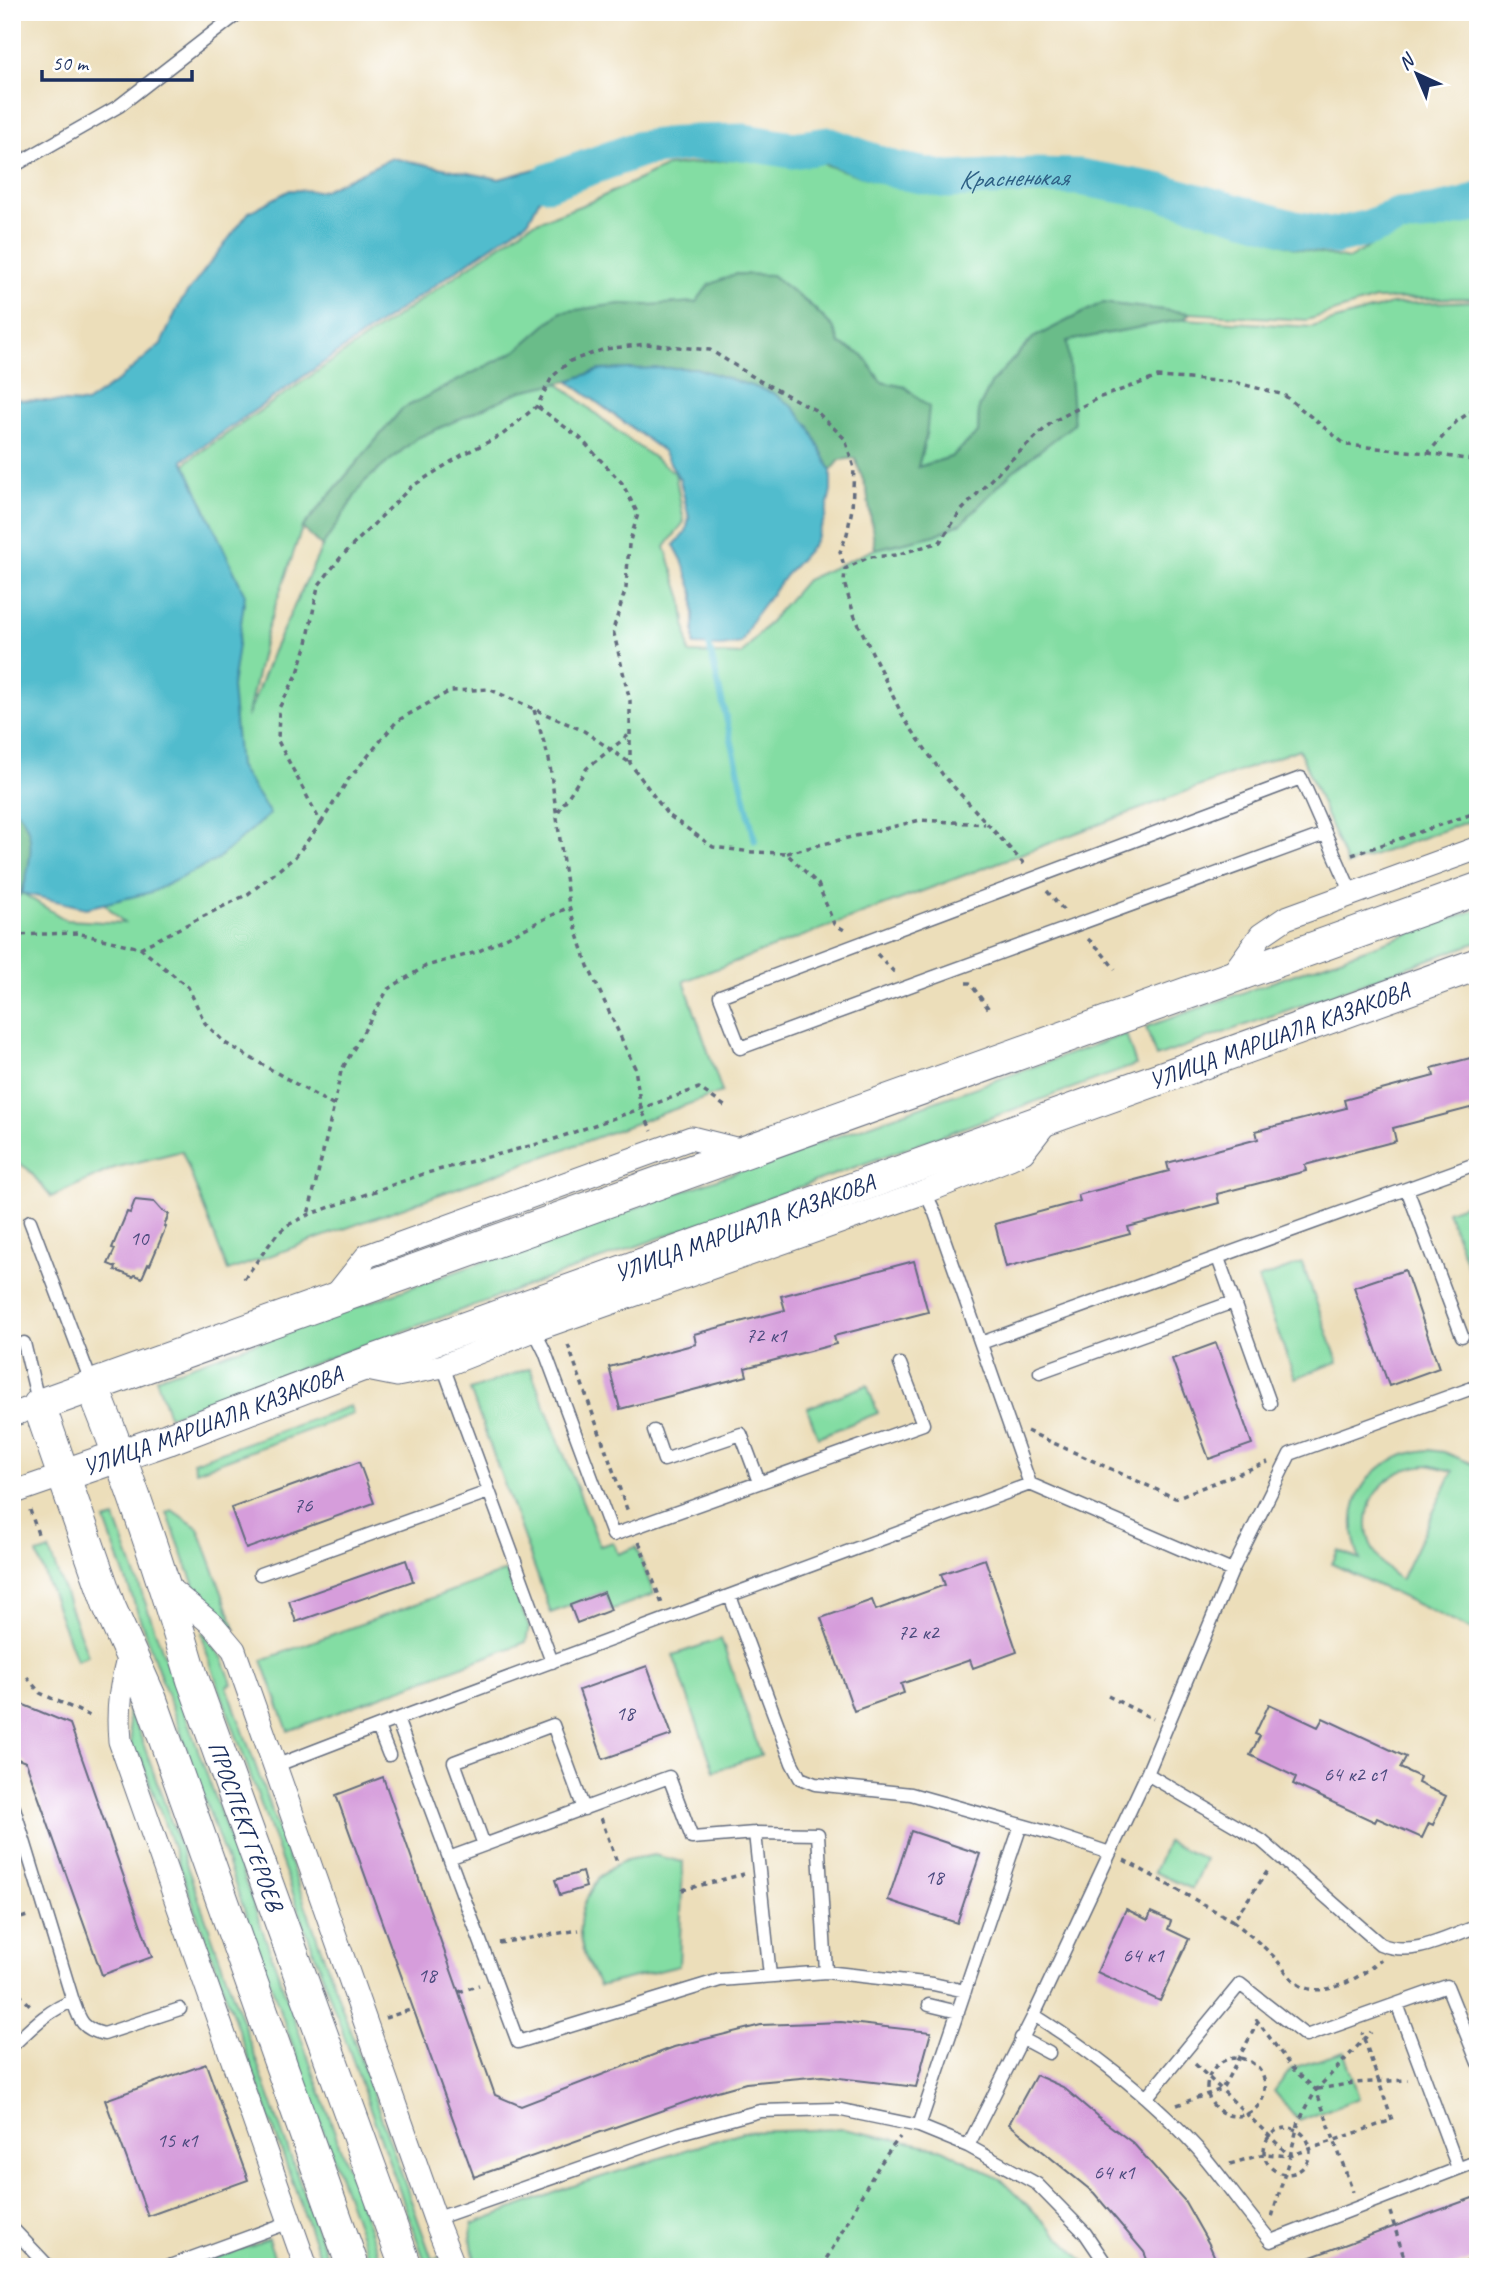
<svg xmlns="http://www.w3.org/2000/svg" width="1490" height="2279" font-family="Caveat,sans-serif">
<style>
.green{fill:#83dda3;stroke:#4f8680;stroke-width:2;fill-rule:evenodd}
.forest{fill:#6abc89;stroke:#427674;stroke-width:2}
.water{fill:#51bccd;stroke:#367696;stroke-width:2}
.lines{fill:none;stroke-linecap:round;stroke-linejoin:round}
.stream{stroke:#51bccd;stroke-width:6}
.river{stroke:#51bccd;stroke-width:37}
.building{fill:#d69ddb}
.lane-casing{stroke:#646c7e;stroke-width:15}
.street-casing{stroke:#646c7e;stroke-width:25}
.secondary-casing{stroke:#646c7e;stroke-width:34}
.path{stroke:#646c7e;stroke-width:3.5;stroke-dasharray:5 5;stroke-linecap:butt}
.lane{stroke:#fff;stroke-width:12}
.street{stroke:#fff;stroke-width:23}
.secondary{stroke:#fff;stroke-width:32}
.labels{text-anchor:middle;stroke-width:5;stroke-linejoin:round;paint-order:stroke}
.number-label{font-size:21px;fill:#4a4a7d}
.street-label{font-size:24px;fill:#1b2f5e;stroke:#fff}
.water-label{font-size:26px;font-style:italic;fill:#2e6085;stroke:#fff}
</style>
<rect width="100%" height="100%" fill="#fff"/>
<filter id="ink" filterUnits="userSpaceOnUse"><feTurbulence type="fractalNoise" baseFrequency=".0143" numOctaves="2"/><feDisplacementMap in="SourceGraphic" scale="14" xChannelSelector="R" yChannelSelector="G"/><feConvolveMatrix kernelMatrix="1 2 1 2 8 2 1 2 1" color-interpolation-filters="sRGB"/></filter>
<filter id="wash" filterUnits="userSpaceOnUse"><feTurbulence type="fractalNoise" baseFrequency=".00686" numOctaves="4" result="noise"/><feDisplacementMap in="SourceGraphic" scale="28" xChannelSelector="R" yChannelSelector="G"/><feGaussianBlur stdDeviation="1.57" result="paint"/><feColorMatrix in="noise" values="0 0 0 0 0 0 0 0 0 0 0 0 0 0 0 0 0 1.4 0 .05"/><feComposite in="paint" operator="in"/></filter>
<g filter="url(#wash)">
<rect width="100%" height="100%" fill="#ecdeba"/>
<path class="green" d="M740,159L823,164L895,187L984,192L1083,190L1171,207L1295,248L1348,259L1405,226L1454,221L1478,214V298L1375,299L1307,320L1190,313L1102,303L1033,338L992,382L979,408L978,433L951,457L918,467L926,436L905,387L881,382L863,355L840,344L833,327L812,306L772,275L709,285L696,302L561,312L516,351L402,409L302,528L267,630L247,718L273,651L322,547L364,482L417,438L521,391L558,383L621,434L675,473L684,522L665,547L682,599L689,653L741,655L806,580L875,549L935,535L962,523L1012,472L1067,341L1184,319L1312,327L1391,304L1478,301V818L1347,865L1299,749L684,981L722,1092L228,1271L182,1151L114,1168L51,1197L28,1169L12,1159V903L22,893L66,920L124,923L12,812V652L162,496L189,460L529,225L593,201L667,166Z
M1478,909V942L1156,1057L1146,1027Z
M1126,1034L1136,1065L169,1416L156,1378Z
M1478,1200V1294L1447,1211Z
M1302,1263L1338,1362L1295,1378L1258,1279Z
M530,1368L600,1546L613,1542L618,1554L636,1547L654,1594L611,1610L604,1592L551,1613L470,1390Z
M867,1385L878,1413L818,1437L807,1408Z
M350,1406L353,1414L196,1471L193,1462Z
M1428,1450L1444,1452L1478,1466V1633L1332,1564L1338,1550L1360,1560C1338,1503 1368,1456 1428,1450ZM1428,1465L1453,1471L1401,1580C1345,1544 1361,1470 1428,1465Z
M172,1510L198,1528L235,1628L214,1613L197,1594L167,1512Z
M115,1518L383,2267H372L105,1521Z
M49,1550L88,1656L76,1660L37,1554Z
M506,1571L529,1627L526,1642L288,1731L262,1660Z
M204,1632L223,1659L232,1684L227,1686L432,2259L439,2257L443,2267H427L207,1654L202,1633Z
M721,1639L761,1755L714,1771L673,1655Z
M127,1707L139,1732L330,2267H323L140,1755L133,1757Z
M1167,1842L1205,1859L1192,1889L1154,1872Z
M654,1855L683,1862L679,1966L599,1986C594,1974 587,1963 583,1951C572,1915 591,1873 627,1860C635,1858 645,1857 654,1855Z
M1344,2052L1359,2098L1299,2121L1274,2091L1292,2068Z
M843,2129L943,2149L1002,2180L1090,2267H477C472,2252 470,2240 472,2224L570,2187L742,2132Z
M268,2239L278,2267H193Z"/>
<path class="forest" d="M735,274L772,275L812,307L833,327L840,344L863,355L881,382L905,387L929,407L926,436L918,467L951,457L978,433L979,408L992,382L1033,338L1102,303L1190,313L1184,319L1067,341L1074,424L1012,472L962,523L935,535L875,549L867,491L855,458L840,460L831,471L809,426L696,368L600,370L568,381L521,391L417,438L364,482L322,547L302,528L402,409L516,351L561,312L619,304L648,305L696,302L709,285Z
M12,807C41,827 34,881 12,903Z"/>
<path class="water" d="M392,158L499,179L542,167L548,182L529,220L183,460L245,595L232,687L239,766L270,814L215,861L152,892L86,908L22,893C30,866 40,827 12,807V398L23,400L86,403L119,380L161,344L181,301L249,212L290,190L322,191Z
M660,368H696L773,393L793,407L809,426L831,471V490L825,518L813,545L786,575L754,617L741,643L721,646L694,645V594L682,560L674,545L686,532L689,518L680,480L663,451L568,381L600,370Z"/>
<g class="lines">
<path class="stream" d="M709,645L755,841"/>
<path class="river" id="s1" d="M548,182L640,149L690,143L744,142L792,150L828,145L896,170L947,180L1034,176L1079,177L1162,192L1295,229L1336,236L1369,228L1399,216L1432,213L1465,206L1478,201"/>
</g>
<g id="blocks">
<path class="building" d="M1478,1056V1106L1393,1128L1396,1141L1305,1165L1306,1171L1217,1194L1219,1203L1128,1227L1130,1234L1006,1267L995,1224L1080,1201L1078,1195L1169,1171L1167,1163L1258,1139L1256,1131L1346,1108L1344,1100L1434,1076L1432,1068Z
M135,1200L154,1202L162,1211L169,1214L164,1226L166,1227L150,1265L148,1264L142,1278L135,1275L133,1277L115,1270L116,1267L108,1264L115,1249L112,1248L127,1212L130,1213Z
M914,1261L928,1312L834,1336L836,1344L745,1368L747,1376L620,1409L609,1367L696,1344L694,1334L785,1310L781,1296Z
M1405,1270L1439,1368L1389,1386L1354,1287Z
M1216,1343L1252,1444L1209,1459L1172,1359Z
M359,1462L374,1503L246,1549L231,1508Z
M985,1559L1017,1652L973,1668L970,1660L901,1684L904,1693L854,1711L821,1618L872,1600L876,1610L945,1585L941,1574Z
M406,1560L413,1581L296,1622L289,1601Z
M604,1592L611,1610L577,1623L570,1605Z
M647,1666L672,1735L603,1759L579,1690Z
M12,1700L70,1724L152,1957L102,1975L26,1762L12,1757Z
M1269,1704L1318,1727L1323,1718L1406,1757L1400,1768L1420,1777L1418,1783L1446,1796L1433,1825L1429,1823L1422,1838L1377,1818L1375,1822L1293,1784L1296,1777L1250,1755L1260,1736L1255,1734Z
M383,1777L495,2095L521,2106L674,2047L761,2025L841,2022L931,2032L916,2087L822,2076L746,2083L714,2092L474,2177L336,1795Z
M911,1831L980,1854L957,1923L888,1900Z
M582,1872L586,1887L560,1895L555,1880Z
M1126,1909L1148,1920L1151,1912L1171,1921L1168,1929L1189,1939L1160,2001L1097,1972Z
M206,2064L248,2180L148,2216L105,2100Z
M1036,2075L1063,2087L1097,2116L1133,2143L1184,2200L1209,2244L1219,2267H1150L1144,2252L1094,2193L1009,2124Z
M1478,2196V2257L1451,2267H1290L1289,2265Z"/>
</g>
</g>
<g filter="url(#ink)">
<use href="#blocks" fill-opacity="0" stroke="#646c7e" stroke-width="2"/>
<g class="lines">
<g class="lane-casing">
<path id="lane" d="M12,167L119,106L240,12
M1325,834L740,1048L720,996L1301,778L1352,894
M1407,1189L1462,1336
M925,1192L935,1213L1030,1484L1232,1571
M30,1221L92,1384
M1218,1258L1270,1403
M534,1330L545,1352L613,1535L923,1424L900,1364
M24,1343L39,1405
M981,1343L1478,1163
M443,1366L552,1662
M1040,1372L1233,1302
M654,1431L664,1460L741,1434L759,1482
M260,1574L488,1492
M730,1596L792,1763L800,1778L815,1784L911,1794L1053,1834L1110,1853
M397,1719L1030,1484
M378,1727L389,1755
M275,1766L397,1719L518,2042L720,1980L826,1972L933,1984L965,1991
M1147,1774L1262,1841L1380,1944C1412,1958 1447,1937 1478,1926
M12,1807L14,1808L73,2001C48,2010 31,2028 12,2046
M755,1833L770,1976
M484,1845L454,1762L553,1725L584,1809
M449,1858L669,1777L692,1838L755,1833L818,1834L826,1972
M73,2001C80,2021 82,2029 104,2034L180,2009
M1397,2004L1458,2168
M929,2005L958,2012
M1034,2015C1093,2052 1149,2095 1197,2148C1223,2178 1245,2211 1271,2241L1478,2161
M1021,2038L1049,2053
M1147,2097L1240,1984L1306,2036L1447,1986L1478,2063
M919,2126L1021,1825
M435,2219L680,2133L760,2111L837,2109L919,2126L968,2146
M12,2228L49,2267
M167,2267L290,2222
M1108,2267L1085,2233L1037,2184L968,2146L1034,2015L1147,1774L1232,1571L1290,1454L1478,1386"/>
</g>
<g class="street-casing">
<path id="street" d="M1229,979L1261,935L1286,918L1478,848
M332,1300L367,1256L691,1138L747,1152
M357,1367L397,1375L443,1366L534,1330L925,1192L1010,1158L1023,1152L1048,1120
M12,1415L39,1405
M12,1493L64,1475
M165,1585L213,1625L234,1650L435,2219L454,2267
M130,1652C121,1684 117,1707 120,1741L306,2267"/>
</g>
<g class="secondary-casing">
<g id="secondary">
<path id="s2" d="M92,1385C131,1482 164,1580 193,1680L406,2267"/>
<path id="s3" d="M64,1475L168,1439L357,1367L1478,964"/>
<path d="M353,2267L151,1700L109,1606L39,1405L1478,889"/>
</g>
</g>
<path class="path" d="M538,407L580,438L622,483L638,514L629,544L626,588L613,630L630,701V763L667,814L713,847L752,852L786,853L818,884L834,924L846,931
M1428,453L1478,461
M534,710L549,759L569,906L588,966L635,1068L641,1109L652,1131
M558,812L587,768L630,734
M321,823L348,780L397,721L450,691L489,689L584,731L630,763
M787,853L920,820L985,824
M1352,855L1478,812
M1024,864L943,775L903,717L855,617L844,583L845,569L869,557L896,555L940,542L960,512L999,471L1052,422L1098,398L1158,377L1234,382L1284,395L1346,445L1428,453L1457,421L1478,407
M1047,891L1065,912
M12,935L77,933L140,948L248,894L295,857L321,823L278,741L279,708L298,673L307,643L318,586L341,557L411,487L462,455L502,435L537,406L552,377L570,361L605,349L646,344L710,350L760,381L815,410L845,439L854,468L852,509L847,534L840,552L845,569
M1088,939L1098,948L1115,969
M140,948L188,987L205,1023L225,1043L334,1106L308,1215
M877,954L896,974
M966,983H970L991,1012
M334,1106L341,1071L388,989L426,966L477,952L569,907
M244,1279L277,1234L288,1225L308,1215L423,1174L549,1141L699,1088L726,1107
M568,1345L628,1512
M1027,1431L1175,1498L1268,1462
M12,1461L16,1472
M30,1510L38,1534
M639,1542L662,1604
M27,1677L40,1693L90,1716
M1108,1696L1153,1719
M601,1818L618,1865
M1124,1860L1233,1921L1269,1869
M682,1890L744,1874
M12,1921L30,1915
M1233,1921C1246,1932 1259,1942 1271,1954C1282,1964 1288,1979 1301,1986C1327,1999 1363,1976 1381,1959
M499,1943L579,1930
M12,1987L33,2008
M459,1992L479,1985
M385,2018L413,2009
M1256,2019L1292,2068L1316,2090L1353,2192
M1207 2087a29 29 0 1 1 58 0a29 29 0 1 1-58 0Z
M1195,2064L1290,2156L1272,2217
M1318,2089L1354,2083L1408,2080
M1177,2105L1222,2089L1258,2022
M1264 2151a23 23 0 1 1 46 0a23 23 0 1 1-46 0Z
M1290,2156L1299,2121L1316,2090L1371,2032
M1230,2164L1264,2154L1290,2156L1392,2120L1362,2033
M1390,2212L1407,2267
M821,2267C849,2224 867,2177 900,2137"/>
<use href="#lane" class="lane"/>
<use href="#street" class="street"/>
<use href="#secondary" class="secondary"/>
</g>
</g>
<g class="labels">
<g class="number-label">
<text x="139" y="1245">10</text>
<text x="766" y="1342">72 к1</text>
<text x="303" y="1512">76</text>
<text x="918" y="1639">72 к2</text>
<text x="625" y="1720">18</text>
<text x="1355" y="1781">64 к2 с1</text>
<text x="934" y="1884">18</text>
<text x="1143" y="1962">64 к1</text>
<text x="427" y="1982">18</text>
<text x="177" y="2147">15 к1</text>
<text x="1114" y="2179">64 к1</text>
</g>
<g class="street-label">
<text dy="8" stroke="none"><textPath href="#s3" startOffset="1292">УЛИЦА МАРШАЛА КАЗАКОВА</textPath></text>
<text dy="8" stroke="none"><textPath href="#s3" startOffset="724">УЛИЦА МАРШАЛА КАЗАКОВА</textPath></text>
<text dy="8" stroke="none"><textPath href="#s3" startOffset="158">УЛИЦА МАРШАЛА КАЗАКОВА</textPath></text>
<text dy="8" stroke="none"><textPath href="#s2" startOffset="467">ПРОСПЕКТ ГЕРОЕВ</textPath></text>
</g>
<g class="water-label">
<text dy="9" stroke="none"><textPath href="#s1" startOffset="478">Красненькая</textPath></text>
</g>
</g>
<rect width="1490" height="2279" fill="none" stroke="#fff" stroke-width="42"/>
<g transform="translate(1417 74) rotate(316)" stroke="#ffffff" stroke-width="5" paint-order="stroke">
<path d="M0-5L12 26L0 18L-12 26Z" fill="#1b2f5e"/>
<text y="-10" font-size="19" font-weight="bold" text-anchor="middle" fill="#1b2f5e">N</text>
</g>
<path d="M42 70v10h150v-10" fill="none" stroke="#1b2f5e" stroke-width="3.5"/>
<text x="52" y="70" font-size="21" fill="#1b2f5e" stroke="#ffffff" stroke-width="5" paint-order="stroke">50 m</text>
</svg>
